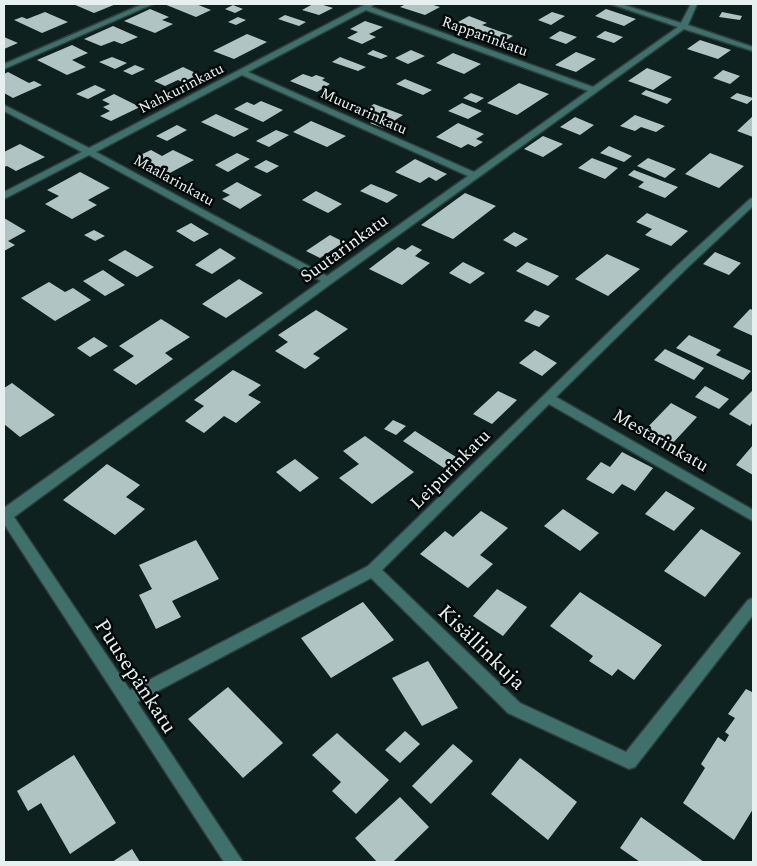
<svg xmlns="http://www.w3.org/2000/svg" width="757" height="866" font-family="Spectral,serif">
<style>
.building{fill:#b0c5c3}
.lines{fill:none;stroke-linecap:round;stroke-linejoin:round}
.street-casing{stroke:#2d3e3c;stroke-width:3}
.street{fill:#3f706b;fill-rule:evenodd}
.labels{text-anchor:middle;stroke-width:5;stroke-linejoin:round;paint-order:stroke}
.far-street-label{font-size:15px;fill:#e6f1ef;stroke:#030908}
.street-label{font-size:18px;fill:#e6f1ef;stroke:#030908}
.near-street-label{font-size:21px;fill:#e6f1ef;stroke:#030908}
</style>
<rect width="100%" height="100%" fill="#0f211f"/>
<path class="building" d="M73,4H116L94,13Z
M164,4H196L211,10L196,17Z
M313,4H320L333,8L319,15L302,10Z
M406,4H430L440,7L425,15L400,7Z
M233,5L243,9L235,13L225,9Z
M150,9L169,17L162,20L173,24L155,33L124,21Z
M606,9L636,19L624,26L595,16Z
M45,12L68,22L42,33L14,20L22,17L27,19Z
M552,12L565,16L551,25L538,20Z
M722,12L742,16L740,20L719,17Z
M285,15L306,22L299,26L278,19Z
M469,16L487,23L482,25L513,36L498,45L449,27Z
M238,17L246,20L236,25L228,22Z
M365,21L383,27L369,34L376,37L362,44L347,38L358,32L350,29Z
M113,26L138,37L122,44L114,41L101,46L84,39Z
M560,31L577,37L566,44L549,38Z
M605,31L623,37L614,43L596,37Z
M247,34L267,42L234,59L213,51Z
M4,37L18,43L4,49Z
M700,40L731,50L718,59L687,49Z
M72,45L88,53L72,60L86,67L67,75L37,60Z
M373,50L388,56L381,59L367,54Z
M411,50L425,56L408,64L395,58Z
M576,52L596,59L576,72L555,65Z
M453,53L481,64L464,74L436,63Z
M112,57L127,63L115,69L99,62Z
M340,57L366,67L358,71L332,62Z
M135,65L145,69L132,75L123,71Z
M183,67L202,76L186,84L178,80L165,86L154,81Z
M647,68L672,77L653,90L628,81Z
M723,70L740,76L730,84L713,78Z
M8,72L29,83L34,81L42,85L13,98L4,93V74Z
M303,74L312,77L316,75L325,78L322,80L330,84L317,92L290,81Z
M405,79L432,90L423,95L396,84Z
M519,83L549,94L517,115L487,103Z
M95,85L106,90L88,99L76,94Z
M646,90L672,99L667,104L641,94Z
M471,93L484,98L476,103L463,98Z
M737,93L753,98V99L747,104L730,98Z
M114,94L140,107L111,121L100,116L110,111L103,107L110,104L102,100Z
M261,101L283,110L263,122L234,109L247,102L254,105Z
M462,103L482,111L468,119L448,111Z
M374,104L403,115L383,128L370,123L375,120L359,114Z
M216,114L249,129L234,137L201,122Z
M635,115L665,126L656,132L641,127L635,131L620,126Z
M753,116V137L737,131Z
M575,117L594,125L580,135L560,127Z
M311,121L346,136L327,147L293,132Z
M458,123L484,134L476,139L483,142L475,147L468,144L461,148L436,137Z
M177,125L187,130L167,141L156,136Z
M276,130L289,135L269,147L256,141Z
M543,136L563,144L543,157L524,149Z
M20,144L45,157L16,171L7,166L4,167V152Z
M609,146L632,156L624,162L600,153Z
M151,150L162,156L173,150L194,160L168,174L136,157Z
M237,153L250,159L228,172L215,165Z
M710,153L744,166L719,188L685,174Z
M592,158L618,168L605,179L578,168Z
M648,158L676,169L665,178L637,166Z
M415,159L447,174L436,181L429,177L420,183L395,172Z
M266,160L279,166L267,173L254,167Z
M634,170L678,187L665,198L638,187L644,182L628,175Z
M80,172L110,188L88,200L97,205L72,219L45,204L59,196L47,190Z
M237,182L262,195L240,209L222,199L230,195L222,191Z
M371,184L398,195L387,203L360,191Z
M316,191L342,204L328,213L302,200Z
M465,193L496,206L453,239L421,225Z
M647,213L688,231L671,246L645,235L652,229L636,222Z
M4,218L26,231L8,241L15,245L4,251Z
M191,223L209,234L194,242L176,231Z
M94,230L105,236L95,241L84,235Z
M514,232L528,239L516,247L503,240Z
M330,235L344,242L320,258L306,251Z
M412,245L422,250L415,256L430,263L402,285L369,269L398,247L405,250Z
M220,248L236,258L212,274L195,265Z
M125,250L154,267L137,277L108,260Z
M715,252L741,263L729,275L703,264Z
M607,254L640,269L608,296L575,279Z
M463,262L485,273L470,284L449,273Z
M527,262L559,276L548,286L516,271Z
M103,270L125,285L105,296L83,281Z
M239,279L263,293L226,318L202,304Z
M49,282L65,292L73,288L91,300L55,321L21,298Z
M750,309L753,310V336L733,327Z
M316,310L348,329L313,354L320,358L305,369L275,351L288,342L278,335Z
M535,310L550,316L539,327L524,321Z
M161,319L190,337L165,353L173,359L136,385L113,370L134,356L119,346Z
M689,335L721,350L716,355L751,371L743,380L676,348Z
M94,337L108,346L90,357L77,348Z
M665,349L704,368L694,380L654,360Z
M535,350L557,363L542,376L519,363Z
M233,370L261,385L248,395L261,402L236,423L224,416L204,433L185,421L204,406L194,400Z
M12,383L55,415L20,437L4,424V388Z
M705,386L729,399L719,409L695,397Z
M753,390V422L750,426L729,414Z
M498,391L517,400L492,424L473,414Z
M671,403L697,417L671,445L644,431Z
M393,420L406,426L396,435L384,429Z
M415,431L456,457L444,468L403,441Z
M365,436L414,472L372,504L339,478L359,464L343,451Z
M753,445V475L736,465Z
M622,452L653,468L635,491L622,484L613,494L586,479L601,462L610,467Z
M295,459L319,478L300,492L276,472Z
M107,464L140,485L126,497L145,509L115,535L63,500Z
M666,491L695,508L674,531L645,514Z
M563,509L599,533L580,551L544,526Z
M481,511L508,528L480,555L493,564L468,588L420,554L445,531L453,537Z
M701,529L741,553L705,597L664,571Z
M196,540L219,579L172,601L181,617L156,629L139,595L152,589L139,565Z
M497,589L527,607L503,636L473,616Z
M580,592L662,645L634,680L618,669L612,676L589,661L593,656L550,626Z
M363,602L394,640L331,678L301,638Z
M428,661L458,708L422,726L392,678Z
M228,687L283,743L243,778L188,719Z
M746,689L752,692L753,690V809L734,840L683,803L705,768L701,764L718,737L725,742L729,735L725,732L735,718L728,714Z
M405,731L420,744L400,763L385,750Z
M337,733L389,780L356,814L332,791L341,782L312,755Z
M453,744L473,761L431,804L412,786Z
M74,755L116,823L70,854L41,803L28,811L17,791Z
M520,758L577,802L548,840L491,794Z
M400,797L429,827L393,862H377L355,838Z
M641,817L704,862H640L620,848Z
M132,849L140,862H112Z"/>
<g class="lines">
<g class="street-casing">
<path id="street" d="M143,4H153L4,69V64Z
M366,4H374L371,7L593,87L678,27L611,4H621L681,23L691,4H697L688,25L753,47V51L684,29L332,283L14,517L130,690L368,566L678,265L750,199L753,198V206L686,269L556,397L753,510V521L549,404L382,570L520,703L626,752L748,600L753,598V615L635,767L629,769L508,713L371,578L137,702L243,862H224L4,524V508L321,281L89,155L4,199V192L82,152L4,111V105L89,148ZM366,10L588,91L474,172L248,72ZM242,75L468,176L327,276L96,152Z"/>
</g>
<use href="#street" class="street"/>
</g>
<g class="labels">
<g class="far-street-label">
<text transform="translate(485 36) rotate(20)" y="5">Rapparinkatu</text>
<text transform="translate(181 88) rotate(-27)" y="5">Nahkurinkatu</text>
<text transform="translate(364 111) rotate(24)" y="5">Muurarinkatu</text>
<text transform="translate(174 180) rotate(29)" y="5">Maalarinkatu</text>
</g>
<g class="street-label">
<text transform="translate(344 248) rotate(-36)" y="6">Suutarinkatu</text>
<text transform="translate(661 440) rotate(30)" y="6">Mestarinkatu</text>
<text transform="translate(450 469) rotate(-45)" y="6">Leipurinkatu</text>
</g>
<g class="near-street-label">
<text transform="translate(482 647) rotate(44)" y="7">Kisällinkuja</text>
<text transform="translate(136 676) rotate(57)" y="7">Puusepänkatu</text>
</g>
</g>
<rect width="757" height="866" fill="none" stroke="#e6f1ef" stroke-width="10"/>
</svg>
